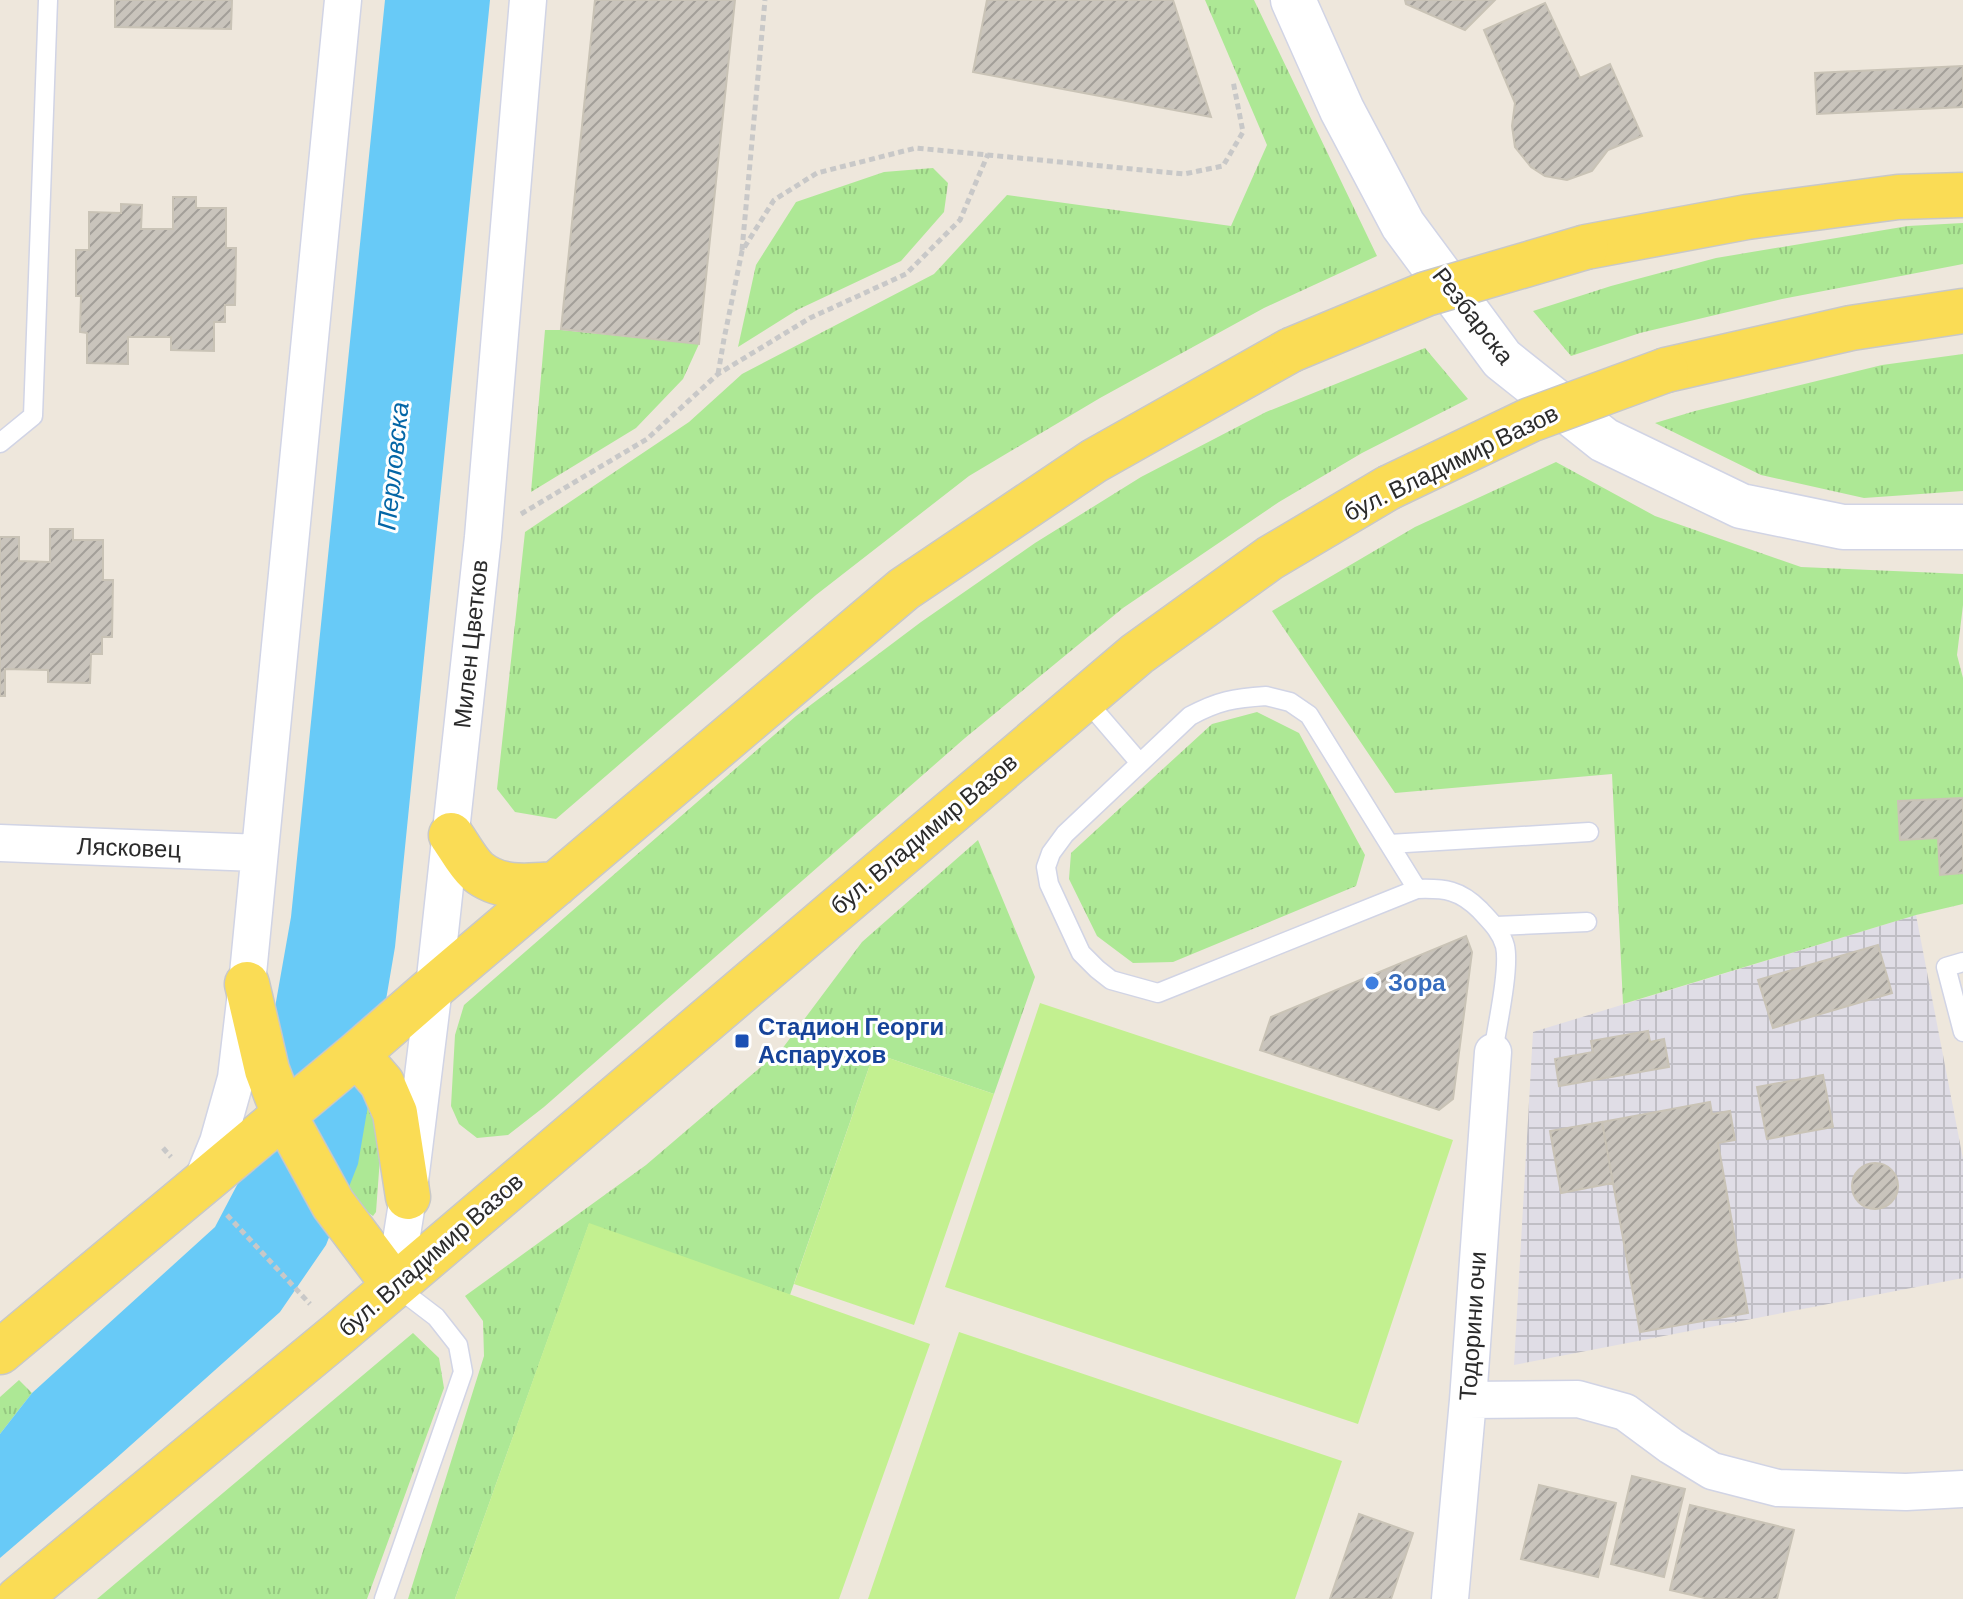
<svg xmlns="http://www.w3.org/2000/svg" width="1963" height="1599" font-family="Barlow,sans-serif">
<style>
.industrial{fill:url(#industrial-grid)}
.grass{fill:url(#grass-tufts)}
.pitch{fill:#c3f090}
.water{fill:#68caf7}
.building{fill:url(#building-hatch);stroke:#c9c3b6;stroke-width:2}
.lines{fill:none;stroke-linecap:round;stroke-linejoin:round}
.lane-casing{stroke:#d1d4e5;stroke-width:21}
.street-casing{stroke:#d1d4e5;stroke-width:39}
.secondary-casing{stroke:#d1d4e5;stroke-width:47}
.primary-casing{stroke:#c8c8c8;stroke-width:47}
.path{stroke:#c8c8c8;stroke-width:5;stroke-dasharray:6 4;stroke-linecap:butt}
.lane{stroke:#fff;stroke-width:18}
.street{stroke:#fff;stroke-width:36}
.secondary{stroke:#fff;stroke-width:44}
.primary{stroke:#fadc55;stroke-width:44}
.primary-bridge-casing{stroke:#c8c8c8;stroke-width:47;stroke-linecap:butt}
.primary-bridge{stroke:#fadc55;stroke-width:44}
.shop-dot{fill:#3f7fe0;stroke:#fff;stroke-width:3}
.transit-dot{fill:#1a4fb4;stroke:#fff;stroke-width:3}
.labels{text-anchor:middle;stroke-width:6;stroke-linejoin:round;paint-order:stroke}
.street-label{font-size:24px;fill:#2b2b2b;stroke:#fff}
.shop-label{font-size:24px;font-weight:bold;fill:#366cbe;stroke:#fff;text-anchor:start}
.transit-label{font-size:24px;font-weight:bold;fill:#164399;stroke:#fff;text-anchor:start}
.water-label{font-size:26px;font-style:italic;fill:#0466a6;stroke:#fff}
</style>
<defs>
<pattern id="industrial-grid" width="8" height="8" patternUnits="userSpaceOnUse" patternTransform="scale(2)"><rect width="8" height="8" fill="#e0dde6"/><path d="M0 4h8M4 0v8" fill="none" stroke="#c0bec5"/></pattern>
<pattern id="grass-tufts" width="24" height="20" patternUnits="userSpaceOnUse" patternTransform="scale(2)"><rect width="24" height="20" fill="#ade895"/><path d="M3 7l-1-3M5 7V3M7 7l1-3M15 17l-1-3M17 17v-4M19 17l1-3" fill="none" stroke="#95c781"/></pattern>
<pattern id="building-hatch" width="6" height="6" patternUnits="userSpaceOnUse" patternTransform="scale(2)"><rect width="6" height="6" fill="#c9c4bc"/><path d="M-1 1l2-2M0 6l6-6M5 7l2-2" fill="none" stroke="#a39f99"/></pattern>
</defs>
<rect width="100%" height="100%" fill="#eee7dc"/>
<path class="industrial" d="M1916,915L1963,1159V1278L1514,1365L1533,1032Z"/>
<path class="grass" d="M1205,0H1254L1377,256L1264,308L1100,398L969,476L816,595L556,819L515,812L497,789L525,532L689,422L742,374L934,274L1007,195L1231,226L1267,145Z
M933,168L948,183L944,212L901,261L797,310L738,347L756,265L796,202L884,172Z
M1963,223V264L1782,299L1640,333L1571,356L1533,311L1611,286L1716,258L1908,226Z
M545,330H561L699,344L683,379L636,428L531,492Z
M1425,348L1468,399L1362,453L1279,502L1123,608L965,738L544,1107L508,1135L477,1138L459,1124L451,1106L455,1035L464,1005L796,716L921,622L1035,543L1141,477L1266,412Z
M1963,354V491L1864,498L1761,475L1655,423L1695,411L1882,365Z
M1556,462L1655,516L1801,567L1963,574V605L1957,655L1963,678V904L1916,915L1623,1004L1612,774L1395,793L1272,611L1415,527Z
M1257,712L1299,733L1365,855L1356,886L1173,962L1133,963L1097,936L1069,879L1071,853L1212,724Z
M978,840L1035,977L994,1094L874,1053L790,1295L589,1224L455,1599H408L484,1356L483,1321L465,1296L646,1165L782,1049L862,942Z
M360,1091L383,1117L376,1212L373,1216L366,1211L332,1163Z
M413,1333L439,1358L444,1388L367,1599H97Z
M19,1380L32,1393L0,1434V1397Z"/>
<path class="pitch" d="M1040,1003L1453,1140L1358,1424L945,1287Z
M874,1053L994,1094L914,1325L794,1284Z
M589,1223L930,1344L839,1599H455Z
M959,1332L1342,1461L1295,1599H868Z"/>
<path class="water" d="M385,0H490L395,947L358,1164L326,1245L280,1312L112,1462L0,1558V1434L32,1393L215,1227L247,1166L291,917Z"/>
<path class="building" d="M115,0H232L231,29L115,27Z
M595,0H735L699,344L561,329Z
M987,0H1173L1211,117L973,72Z
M1405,0H1495L1465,30L1406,4Z
M1545,3L1580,78L1610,64L1642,136L1608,150L1592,171L1567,180L1545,176L1531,167L1515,147L1512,126L1515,103L1484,30Z
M1963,66V107L1817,114L1815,73Z
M173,197H196V208H226V248H236L235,305H225V322H214V351L171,350V337H128V364L87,363V333L80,332L81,296H76V250H89V212L121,213V204L142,205L141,229H173Z
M50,529H73V540H103V580H113L112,637H102V654H91L90,683L48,682V670L5,669V696H0V537H19V561L50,562Z
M1963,798V873L1940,875L1938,838L1900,840L1898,801Z
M1466,936L1472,952L1453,1099L1439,1110L1260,1050L1271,1017Z
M1878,945L1892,993L1773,1028L1758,980Z
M1648,1031L1650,1042L1664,1039L1669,1067L1559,1086L1555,1059L1593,1052L1591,1041Z
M1823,1075L1833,1127L1767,1139L1757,1087Z
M1710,1102L1712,1114L1730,1111L1735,1140L1718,1143L1748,1313L1640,1332L1602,1122Z
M1602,1122L1613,1183L1561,1193L1550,1131Z
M1852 1186a23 23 0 1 1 46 0a23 23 0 1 1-46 0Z
M1632,1476L1685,1489L1664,1577L1611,1564Z
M1539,1485L1616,1503L1598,1577L1521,1559Z
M1690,1505L1794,1530L1777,1599H1709L1670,1590Z
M1359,1514L1413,1533L1391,1599H1330Z"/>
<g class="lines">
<g class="lane-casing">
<path id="lane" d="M0,443L33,416L48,0
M1266,696L1290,702L1309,715L1417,889L1158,993L1111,980L1097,969L1081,953L1049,884L1046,867L1051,853L1065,834L1190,716C1218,701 1234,698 1266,696Z
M1084,698L1140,763
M1389,844L1589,832
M1417,889C1445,888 1460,890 1480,910C1490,921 1501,931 1505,946C1510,968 1497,1027 1493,1052
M1496,926L1587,922
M1963,962L1946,967L1963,1032
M384,1599L463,1372L458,1345L436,1317L394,1285"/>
</g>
<g class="street-casing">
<path id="street" d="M0,843L259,853
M200,1186L218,1142L236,1078L247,984L343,0
M394,1285L408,1197L434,987L483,537L528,0
M1468,1400L1578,1399L1625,1412L1671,1446L1712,1471L1778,1488L1906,1492L1963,1489
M1450,1599L1468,1400L1493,1052"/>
</g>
<g class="secondary-casing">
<path id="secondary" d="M1293,0L1342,110L1403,225L1502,359L1604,440L1741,506L1843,527H1963"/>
</g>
<g class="primary-casing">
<path id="primary" d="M1586,247L1747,217L1898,197L1963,195
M1666,370L1851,328L1963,311
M451,835C459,846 467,862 477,871C500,890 528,886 556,884
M247,984L267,1070L284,1115L333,1204L394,1285
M357,1054L382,1083L395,1113L408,1197
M0,1352L357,1054L434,987L904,589L1094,461L1291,350
M18,1599L338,1334L1137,654L1270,558L1388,488"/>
</g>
<path class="path" d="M742,250L765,0
M718,374L724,339L742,251L774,200L817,173L916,148L1184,174L1223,166L1243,132L1233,81
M521,514L647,439L718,374L810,318L906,274L960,220L988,154
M163,1148L171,1157
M227,1215L310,1304"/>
<use href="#lane" class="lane"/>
<use href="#street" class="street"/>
<use href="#secondary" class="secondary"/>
<use href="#primary" class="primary"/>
<g class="primary-bridge-casing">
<path id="primary-bridge" d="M1291,350L1426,294L1586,247
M1388,488L1530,420L1666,370"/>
</g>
<use href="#primary-bridge" class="primary-bridge"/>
</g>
<circle class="shop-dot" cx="1372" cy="983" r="8"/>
<rect class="transit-dot" x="734" y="1033" width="16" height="16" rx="4"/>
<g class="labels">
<g class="street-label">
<text transform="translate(1473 316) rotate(52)" y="8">Резбарска</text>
<text transform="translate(1451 463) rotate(-26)" y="8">бул. Владимир Вазов</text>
<text transform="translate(471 644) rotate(-84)" y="8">Милен Цветков</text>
<text transform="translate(924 834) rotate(-40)" y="8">бул. Владимир Вазов</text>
<text transform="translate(129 848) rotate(2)" y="8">Лясковец</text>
<text transform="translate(431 1255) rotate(-41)" y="8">бул. Владимир Вазов</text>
<text transform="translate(1473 1326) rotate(-86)" y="8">Тодорини очи</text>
</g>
<g class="shop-label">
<text x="1388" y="991">Зора</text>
</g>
<g class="transit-label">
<text x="758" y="1035">Стадион Георги<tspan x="758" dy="28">Аспарухов</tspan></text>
</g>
<g class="water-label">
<text transform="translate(393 466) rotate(-84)" y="9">Перловска</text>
</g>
</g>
</svg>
